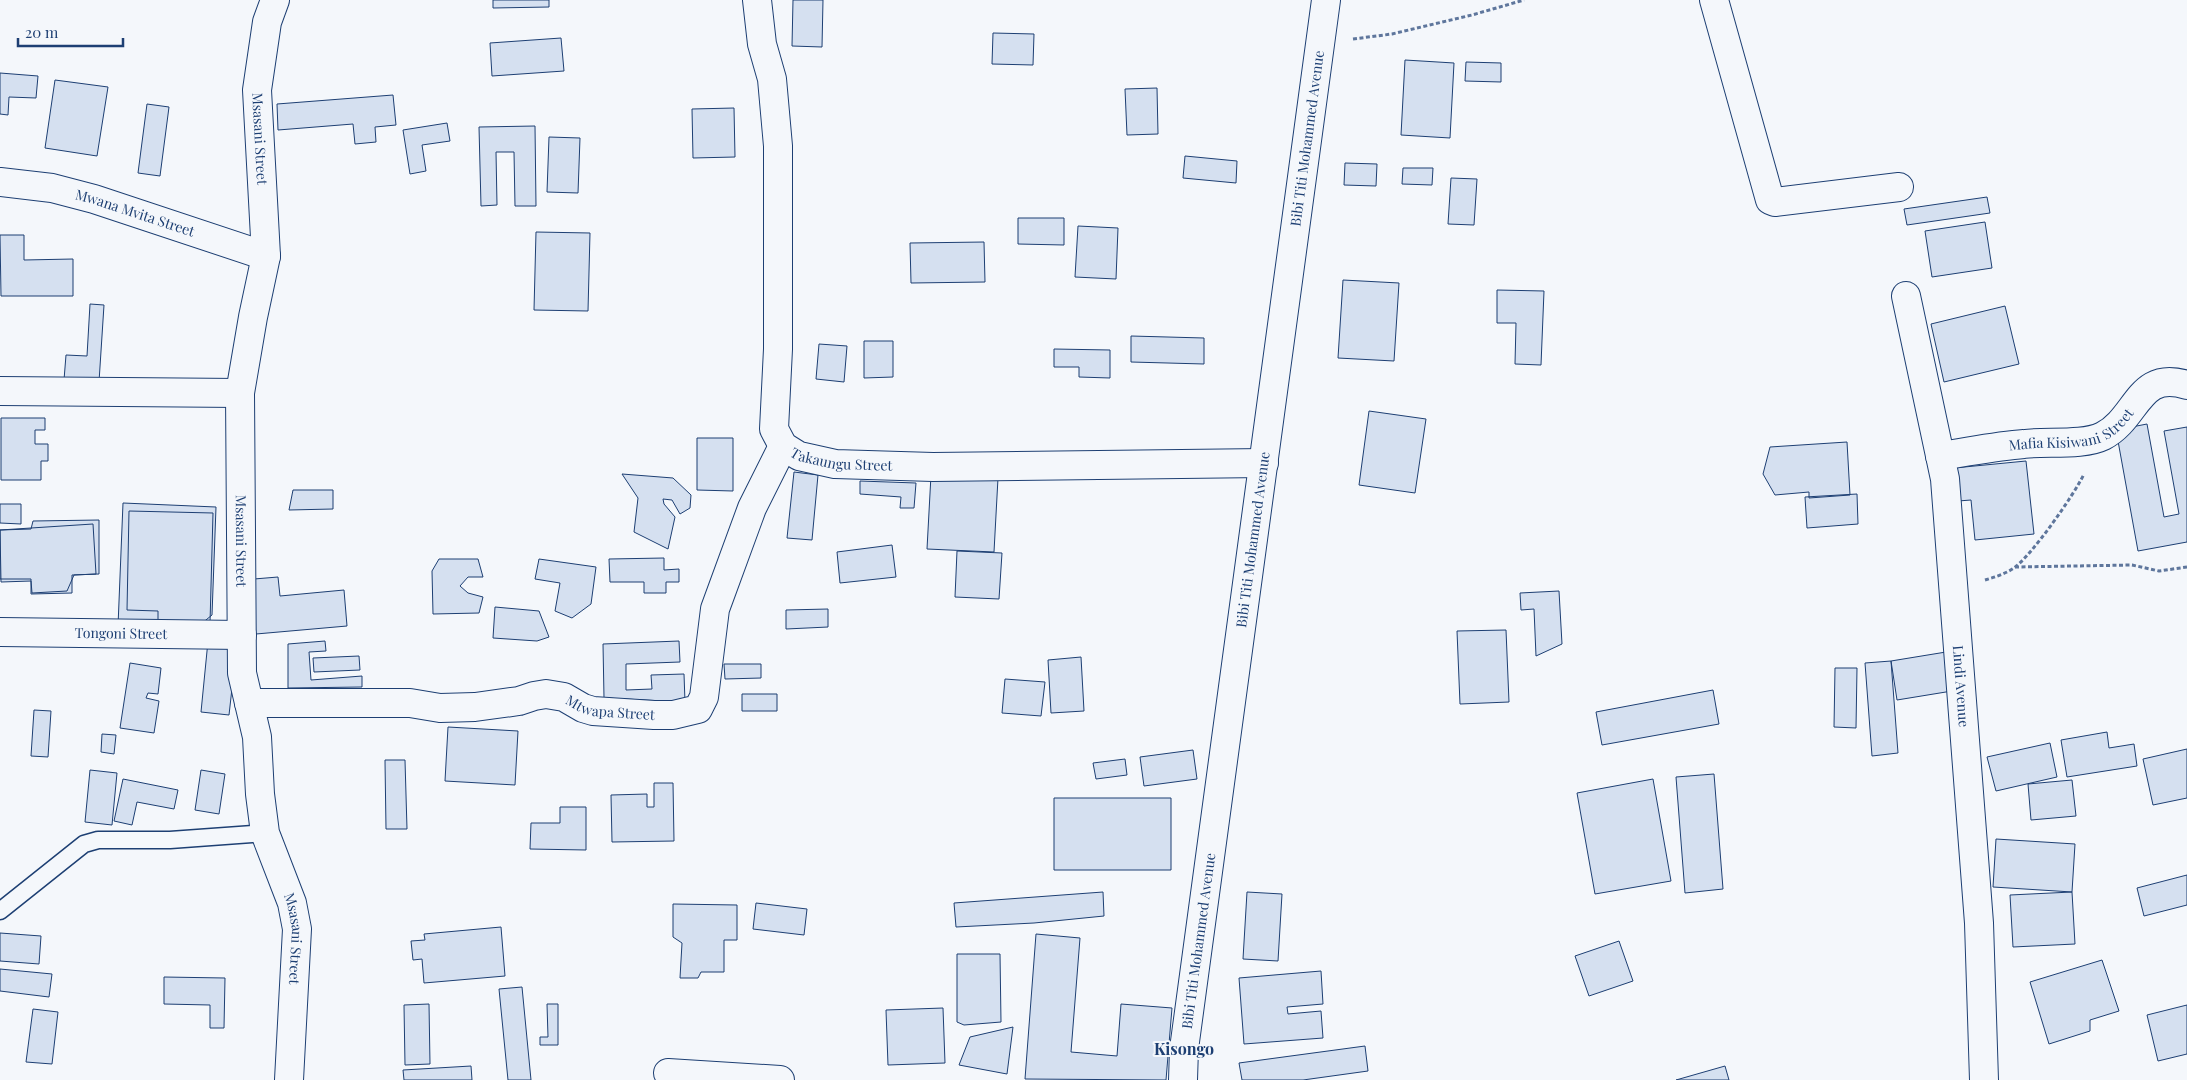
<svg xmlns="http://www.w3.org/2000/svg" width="2187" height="1080" font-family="'Playfair Display',serif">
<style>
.building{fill:#d5e0f0;stroke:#1d3f73}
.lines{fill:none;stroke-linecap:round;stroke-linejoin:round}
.lane-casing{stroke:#1d3f73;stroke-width:19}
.street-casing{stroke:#1d3f73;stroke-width:30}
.secondary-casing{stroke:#1d3f73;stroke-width:30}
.path{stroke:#5e769c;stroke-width:3;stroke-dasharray:4 2.5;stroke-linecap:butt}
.lane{stroke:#f4f7fb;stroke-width:16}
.street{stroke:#f4f7fb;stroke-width:28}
.secondary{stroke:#f4f7fb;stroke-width:28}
.labels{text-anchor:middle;stroke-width:4;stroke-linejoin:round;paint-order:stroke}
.street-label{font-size:14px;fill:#1d3f73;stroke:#f4f7fb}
.quarter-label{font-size:16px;font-weight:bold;fill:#1d3f73;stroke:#f4f7fb}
</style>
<rect width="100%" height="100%" fill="#f4f7fb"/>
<path class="building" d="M493,0H549V7L493,8Z
M793,0H823L822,47L792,46Z
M993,33L1034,34L1033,65L992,64Z
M561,38L564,71L492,76L490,43Z
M1405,60L1454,63L1450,138L1401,135Z
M1466,62L1501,63V82L1465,81Z
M0,73L38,76L36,98L9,97L8,115L0,114Z
M55,80L108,87L97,156L45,148Z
M1157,88L1158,134L1127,135L1125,89Z
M393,95L396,125L375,127L376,142L355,144L353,124L278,130L277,104Z
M147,104L169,107L160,176L138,173Z
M734,108L735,157L693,158L692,109Z
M447,123L450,141L422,145L426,171L410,174L403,130Z
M535,126L536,206H515L514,152H496L497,205L481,206L479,127Z
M549,137L580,138L578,193L547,192Z
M1185,156L1237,161L1236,183L1183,178Z
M1345,163L1377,164L1376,186L1344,185Z
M1403,168H1433L1432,185L1402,184Z
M1451,178L1477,179L1474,225L1448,224Z
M1987,197L1990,213L1907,225L1904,209Z
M1018,218H1064V245L1018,244Z
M1985,222L1992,268L1932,277L1925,231Z
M1078,226L1118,228L1116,279L1075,277Z
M536,232L590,233L588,311L534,310Z
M0,235H24V260L73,259V296H1Z
M984,242L985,282L911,283L910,243Z
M1343,280L1399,283L1394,361L1338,358Z
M1497,290L1544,291L1541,365L1515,364L1516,323H1497Z
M90,304L104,305L99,382L64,380L66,355L87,356Z
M2005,306L2019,364L1944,382L1931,324Z
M1131,336L1204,338V364L1131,362Z
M864,341H893V377L864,378Z
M819,344L847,346L844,382L816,379Z
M1054,349L1110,350V378L1079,377V367H1054Z
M1369,411L1426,419L1415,493L1359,485Z
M1,418H45V430H35V444H48V461H41V480H1Z
M2147,424L2164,517L2179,514L2164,431L2187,427V542L2138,551L2116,430Z
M697,438H733V491L697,490Z
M1847,442L1850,495L1809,498V492L1775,495L1763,474L1770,447Z
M2026,461L2034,534L1975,540L1971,500L1958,501L1954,468Z
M794,472L818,475L812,540L787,538Z
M622,474L673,478L691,495L690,508L680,514L672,500L663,499L664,504L675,517L668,549L634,532L638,498Z
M931,475L998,478L994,552L927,549Z
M860,481L916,483L914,508H900L901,497L860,494Z
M293,490H333V509L289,510Z
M1857,494L1858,524L1807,528L1805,497Z
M123,503L216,507L212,615L195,629L118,626Z
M0,504H21V524L0,523Z
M129,511L213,513L210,623L158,628V611L127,610Z
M99,520V574L72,575V593L31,594V579H0V530L31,529L33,521Z
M93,524L96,574L74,575L67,591L32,593L31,581L1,582L0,530Z
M892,545L896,577L840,583L837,552Z
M957,551L1002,553L999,599L955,597Z
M664,558V570L679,569V582H666V593H644V582H610L609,559Z
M439,559H478L483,577H468L460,586L468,593L483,597L479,613L433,614L432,571Z
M539,559L596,567L591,604L572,618L555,611L560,583L535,579Z
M278,577L280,596L344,590L347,626L256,634L245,619L242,580Z
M1559,591L1562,644L1536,656L1534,609L1521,610L1520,593Z
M495,607L539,611L549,637L537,641L493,638Z
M828,609V627L786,629V610Z
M1506,630L1509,702L1460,704L1457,631Z
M208,641L237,644L229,715L201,712Z
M325,641L326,651L309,652L311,680L362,676V687L288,688V644Z
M679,641L680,662L626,664V690L652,689L651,675L684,674L685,702L604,698L603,644Z
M1946,652L1952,691L1897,700L1891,661Z
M359,656L360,670L314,672L313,658Z
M1081,657L1084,711L1051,713L1048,660Z
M1891,661L1898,753L1872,756L1865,663Z
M130,663L161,668L158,694L148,693L146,698L159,701L154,733L120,728Z
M724,664H761V678L725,679Z
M1835,668H1857L1856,728L1834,727Z
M1005,679L1045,682L1041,716L1002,713Z
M1713,690L1719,724L1602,745L1596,712Z
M742,694H777V711H742Z
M34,710L51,711L48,757L31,756Z
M448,727L518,731L515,785L445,781Z
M2107,732L2109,748L2134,744L2137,766L2067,777L2061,740Z
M102,734L116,735L114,754L101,752Z
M2050,743L2057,777L1996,791L1987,757Z
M2187,749V798L2153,805L2143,759Z
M1193,750L1197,779L1144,786L1140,757Z
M1125,759L1127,775L1096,779L1093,763Z
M385,760H405L407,829H386Z
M90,770L117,773L112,825L85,822Z
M201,770L225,774L219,814L195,810Z
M1714,774L1723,889L1685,893L1676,777Z
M123,779L178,790L174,809L137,802L132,825L114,821Z
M1653,779L1671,881L1595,894L1577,793Z
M2072,780L2076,816L2031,820L2028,784Z
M654,783H673L674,841L612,842L611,795L647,794V807H654Z
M1054,798H1171V870H1054Z
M560,807H586V850L530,849L531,823H560Z
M1996,839L2075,844L2072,892L1993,887Z
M2187,875V905L2144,916L2137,888Z
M1103,892L1104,916L1034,923L956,927L954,903Z
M1247,892L1282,894L1278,961L1243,959Z
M2072,892L2075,944L2013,947L2010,895Z
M756,903L807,909L804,935L753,929Z
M673,904L737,905V940H724V972H701L698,978H680L682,943L673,937Z
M501,927L505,976L424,983L422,959L413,960L411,941L425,940L424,934Z
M0,933L41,936L39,964L0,961Z
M1036,934L1080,938L1071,1052L1117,1056L1121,1004L1172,1008L1166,1080L1025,1079Z
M1619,941L1633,981L1589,996L1575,956Z
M957,954H1000L1001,1022L964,1025L957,1022Z
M2102,960L2119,1011L2090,1020V1031L2049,1044L2030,982Z
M0,969L52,974L49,997L0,991Z
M1321,971L1323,1004L1287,1007L1288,1014L1321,1011L1323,1038L1244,1044L1239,978Z
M164,977L225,978L224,1028H210V1005L164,1004Z
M522,987L531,1080H508L499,989Z
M429,1004L430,1064L405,1065L404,1005Z
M547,1004H558V1045H540V1037H548Z
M2187,1005V1054L2158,1061L2147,1015Z
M943,1008L945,1063L888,1065L886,1010Z
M33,1009L58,1012L52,1064L26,1062Z
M1013,1027L1007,1074L959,1065L970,1037Z
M1365,1046L1368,1071L1303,1080H1242L1239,1063Z
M471,1066L472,1080H404L403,1070Z
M1725,1066L1729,1080H1676Z"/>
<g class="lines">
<g class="lane-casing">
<path id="lane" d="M0,911L84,844L98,840H170L265,833"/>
</g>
<g class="street-casing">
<g id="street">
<path id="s1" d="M275,0L267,22L257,90L266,256L253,317L240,393L242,673L257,737L260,794L265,833L292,903L297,929L289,1080"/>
<path id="s2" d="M757,0L762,44L772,79L778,146V349L774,429L783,446L799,456L835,464L933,467L1264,463"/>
<path d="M1714,0L1770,200L1775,202L1899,187"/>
<path id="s3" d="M0,182L52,188L94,199L266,256"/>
<path id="s4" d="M1906,296L1945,479L1979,923L1984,1080"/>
<path d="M0,391L240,393"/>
<path id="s5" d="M1940,456C1968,452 1996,446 2024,444C2046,441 2083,446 2103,436C2138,418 2138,369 2187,385"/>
<path id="s6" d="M0,632L242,635"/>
<path id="s7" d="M249,703H410L440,708L475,707L519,701L534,696L546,694L564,697L583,708L593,711L654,715H673L698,709L704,697L715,609L752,508L783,446"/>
<path d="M668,1073L780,1080"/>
</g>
</g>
<g class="secondary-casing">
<g id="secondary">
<path id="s8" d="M1183,1080L1184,1049L1326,0"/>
</g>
</g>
<path class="path" d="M1353,39L1392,34L1472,15L1524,0
M2015,567L2132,565L2159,571L2187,567
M1985,580C1995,577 2005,574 2014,568C2032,555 2074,495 2084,474"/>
<use href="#lane" class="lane"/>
<use href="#street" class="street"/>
<use href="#secondary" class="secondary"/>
</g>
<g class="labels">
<g class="street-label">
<text dy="5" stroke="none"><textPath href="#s1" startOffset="141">Msasani Street</textPath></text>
<text dy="5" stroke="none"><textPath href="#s8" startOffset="950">Bibi Titi Mohammed Avenue</textPath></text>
<text dy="5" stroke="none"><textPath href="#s3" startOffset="139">Mwana Mvita Street</textPath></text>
<text dy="5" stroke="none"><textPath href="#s5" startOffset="136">Mafia Kisiwani Street</textPath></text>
<text dy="5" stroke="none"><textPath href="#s2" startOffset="512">Takaungu Street</textPath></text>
<text dy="5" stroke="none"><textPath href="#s8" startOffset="545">Bibi Titi Mohammed Avenue</textPath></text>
<text dy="5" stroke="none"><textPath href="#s1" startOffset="546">Msasani Street</textPath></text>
<text dy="5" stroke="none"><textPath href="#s6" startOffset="121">Tongoni Street</textPath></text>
<text dy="5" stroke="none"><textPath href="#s4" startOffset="395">Lindi Avenue</textPath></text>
<text dy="5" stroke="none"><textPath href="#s7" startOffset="366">Mtwapa Street</textPath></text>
<text dy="5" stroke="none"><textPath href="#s1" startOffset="951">Msasani Street</textPath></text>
<text dy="5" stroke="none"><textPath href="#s8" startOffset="140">Bibi Titi Mohammed Avenue</textPath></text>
</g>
<g class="quarter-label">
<text x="1184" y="1055">Kisongo</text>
</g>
</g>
<path d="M18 38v8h105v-8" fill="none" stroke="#1d3f73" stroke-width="2.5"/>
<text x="25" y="38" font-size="15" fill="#1d3f73" stroke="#f4f7fb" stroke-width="4" paint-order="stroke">20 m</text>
</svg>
